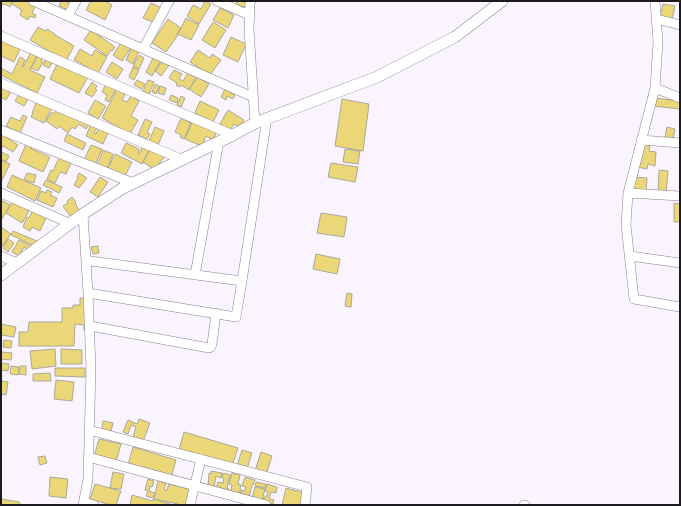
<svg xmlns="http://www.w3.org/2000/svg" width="681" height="506" font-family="Ubuntu,sans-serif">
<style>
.building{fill:#ebd777;stroke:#aba898}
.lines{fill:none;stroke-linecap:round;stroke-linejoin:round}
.minor-casing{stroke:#898290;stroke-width:10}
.tertiary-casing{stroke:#898290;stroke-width:12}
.minor{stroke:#fff;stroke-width:9}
.tertiary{stroke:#fff;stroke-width:11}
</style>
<rect width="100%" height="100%" fill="#f9f4fe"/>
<path class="building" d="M1,1H13L10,7L5,4L4,5L1,3Z
M13,1H26L36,5L32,13L36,15L35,18L30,16L28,20L20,15L22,10L12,4Z
M61,1H65L71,4L68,10L59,6Z
M91,1H105L112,5L105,20L86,10Z
M205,1L211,4L199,24L187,16L193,5L201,9Z
M237,1L246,2L245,7L236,5Z
M151,3L162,8L155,23L143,18Z
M663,4L675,6L672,20L660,17Z
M220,8L234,15L228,28L213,20Z
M186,18L199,25L191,40L178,34Z
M168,19L181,28L177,34L178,35L166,52L152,43Z
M213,22L226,30L215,48L202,40Z
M38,27L45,31L47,29L55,34V35L74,46L66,61L30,40Z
M91,30L115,47L112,51L111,50L107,56L84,40Z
M231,37L246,44L238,62L223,55Z
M4,38L21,47L14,62L1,56V41L2,42Z
M123,40L132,46L122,61L113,55Z
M132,47L139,51L133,64L126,60Z
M80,49L92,56L95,50L107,57L98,73L74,60Z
M32,50L38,53L30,70L45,77L37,93L1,75V68L12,74L20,57L25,60L22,66L23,67Z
M198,50L210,58L212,54L221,60L210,75L190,62Z
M39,53L44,56L41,61L43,62L38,71L31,68Z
M139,55L144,58L139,69L133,66Z
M154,56L161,60L152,76L146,72Z
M46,59L52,63L49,68L43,65Z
M163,60L169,65L161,76L155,71Z
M58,62L88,77L79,93L50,79Z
M112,62L123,69L117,79L106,72Z
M133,67L139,70L134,80L129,77Z
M174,70L182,74L179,79L183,81L188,73L196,77L189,90L181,85L180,87L176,85L177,83L169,78Z
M198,77L209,84L201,97L189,89Z
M137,80L145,84L142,89L134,85Z
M148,80L154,82L149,94L143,91Z
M92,82L97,86L95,89L97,90L92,97L85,93Z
M106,84L116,89L109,102L105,100L107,95L102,92Z
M155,84L159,86L156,94L152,92Z
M4,85L12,90L6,100L1,97V90Z
M160,86L166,88L164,95L158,93Z
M225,89L235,95L233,99L227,96L226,100L221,97Z
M117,90L125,94L122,100L127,102L131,96L139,101L131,116L138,120L130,134L102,118Z
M20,92L29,97L24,106L15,101Z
M171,95L178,98L177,103L169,100Z
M181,96L185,98L181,107L177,105Z
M654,98L680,101V109L653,106Z
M342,99L369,104L363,151L335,146Z
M95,100L106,106L98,119L88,113Z
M37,101L52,108L44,123L31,117L33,113H32Z
M200,101L219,110L213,122L195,113Z
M57,109L90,123L86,129L79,124L75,129L72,127L68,133L59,126L57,129L46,121L52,112L54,114Z
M228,110L244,120L240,127L234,124L230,130L220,124Z
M23,115L27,117L20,133L6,126L11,117L20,121Z
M181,118L191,123L184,139L180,137L181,135L175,132Z
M145,119L152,122L147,133L150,134L147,139L138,135Z
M193,120L217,131L213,140L206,136L202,146L185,139Z
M91,124L97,127L94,133L96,134L99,127L109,131L103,144L86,136Z
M155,127L164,131L158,145L149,141Z
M667,127L675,129L673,139L665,137Z
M1,134L18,145L13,152L3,146L1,150Z
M67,134L86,143L83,150L64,141Z
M126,143L139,149L138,153L139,154L143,146L149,150L142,164L121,153Z
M26,144L31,146L30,148L50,157L43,172L19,161Z
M641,144L650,145L649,151L656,152L655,166L648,164L647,169L637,167Z
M91,145L102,149L95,165L84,160Z
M151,149L164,157L155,170L143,162Z
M345,149L360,151L358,164L343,162Z
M103,150L113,154L107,170L97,166Z
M2,152L9,156L6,162L1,159V154Z
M115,154L132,162L124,178L107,170Z
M59,158L71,163L66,174L60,172L55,183L47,179L51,170L53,171Z
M1,160L10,164L1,182Z
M331,163L358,167L355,182L328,177Z
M659,170L668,171L666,194L658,193Z
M27,173L36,175L34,183L24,180Z
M79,173L87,178L79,188L74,185L78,178L77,177Z
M12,175L41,188L35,201L7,187Z
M100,177L108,182L98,197L90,192Z
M634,177L647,178L646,192L632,191Z
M46,180L62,187L59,193L43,185Z
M47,190L52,192L50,195L57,198L53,207L37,200L41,191L46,193Z
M72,197L76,202L75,203L81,213L72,219L63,206L68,203L67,201Z
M1,200L10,205L2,219L1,218Z
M13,201L29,211L22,223L6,213Z
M674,203L680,204V222H674Z
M33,210L47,216L40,231L32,227L30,231L23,227L27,217L29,218Z
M321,213L347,217L344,237L317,233Z
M1,227L11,234L1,248Z
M13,231L37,241L35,246L11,235Z
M8,239L14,243L8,252L3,248Z
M19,240L31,246L29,250L24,247L19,256L12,252Z
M98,246L99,253L93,254L91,247Z
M316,254L340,259L337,274L313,269Z
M347,293L352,294L351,307L345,306Z
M80,298H87V330H84V325L75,324L74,346H19V332H28L29,322H62V308H73V305H80Z
M1,324L16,327L14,337L1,335Z
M4,340L12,341L11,348L3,347Z
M55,349L56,366L32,369L30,351Z
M61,349L82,350V364H61Z
M1,352L12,353L11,360L1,359Z
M1,363L9,364L8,371L1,370Z
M11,366L19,367L18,375L10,374Z
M20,366H26V375L19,374Z
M55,368H85V377L55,376Z
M50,373L51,381H33V374Z
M1,375H2L1,381L8,382L6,395L1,394Z
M56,380L74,382L72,401L54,399Z
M139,419L150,423L143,441L133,437L136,427L131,425L128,434L123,432L128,420L137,424Z
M103,421L113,423L111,431L102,429Z
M184,432L238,448L232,466L179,450Z
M99,439L121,444L116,462L94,457Z
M133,447L176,460L171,478L128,465Z
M242,450L252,453L247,469L237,466Z
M261,452L272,456L266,475L255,471Z
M45,456L47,463L40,465L38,457Z
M211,471L222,473L221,478L216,476L214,488L208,486L209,473L211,474Z
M113,472L124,474L121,489L110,488Z
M223,473L231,475L230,478H229L227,488L229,489L228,492L216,489L218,482L223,483L224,479L222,478Z
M232,473L240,475L238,484L241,485L239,495L230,493L232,485L229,484Z
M50,477L68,479L66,498L49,496Z
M245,477L255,480L253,485H252L249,497L240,495L241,490L245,491L246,487L242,486Z
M148,479L154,481L152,487L150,486L149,491L155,493L153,498L146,496L148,491L145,490Z
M158,481L166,483L164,490H167L169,484L193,490L189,505H178V504L154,499Z
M256,482L266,484L265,488L255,486Z
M95,484L121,491L116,505H111L90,499Z
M267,484L277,487L276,493L271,492L269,499L274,500L273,504L263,502L264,497H266L268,492L265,491Z
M255,487L265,489L262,501L252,499Z
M286,488L305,493L301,505H282Z
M132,495L153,501V499L173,505H130Z
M1,499L19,502L21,505H1Z"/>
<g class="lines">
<g class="minor-casing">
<path id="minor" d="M33,1L253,97
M217,1L249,15
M251,1L250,3L249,29L255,123
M655,1L658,42L655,88L628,193L680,196
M68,16L76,1
M656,19L680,25
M1,36L233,135
M143,49L169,1
M1,83L181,159
M655,88L680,98
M1,130L133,183
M641,140L680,143
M1,193L71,224
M628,193L626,225L634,299L680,307
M83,214L88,293L91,368L88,479L83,505
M1,256L17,263
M630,256L680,263
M90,261L242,281L267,118
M195,275L219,141
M88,293L236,317L242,281
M90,326L209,348L211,347L212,344L216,313
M89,430L307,487L305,505
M88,457L266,505
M84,502L94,505
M190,505L201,459
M524,505H525"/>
</g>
<g class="tertiary-casing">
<path id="tertiary" d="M1,275L83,214L123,188L233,135L255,123L377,77L455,37L502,1"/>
</g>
<use href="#minor" class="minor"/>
<use href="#tertiary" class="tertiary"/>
</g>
<rect width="681" height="506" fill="none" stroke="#1d1a1f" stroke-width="4"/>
</svg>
